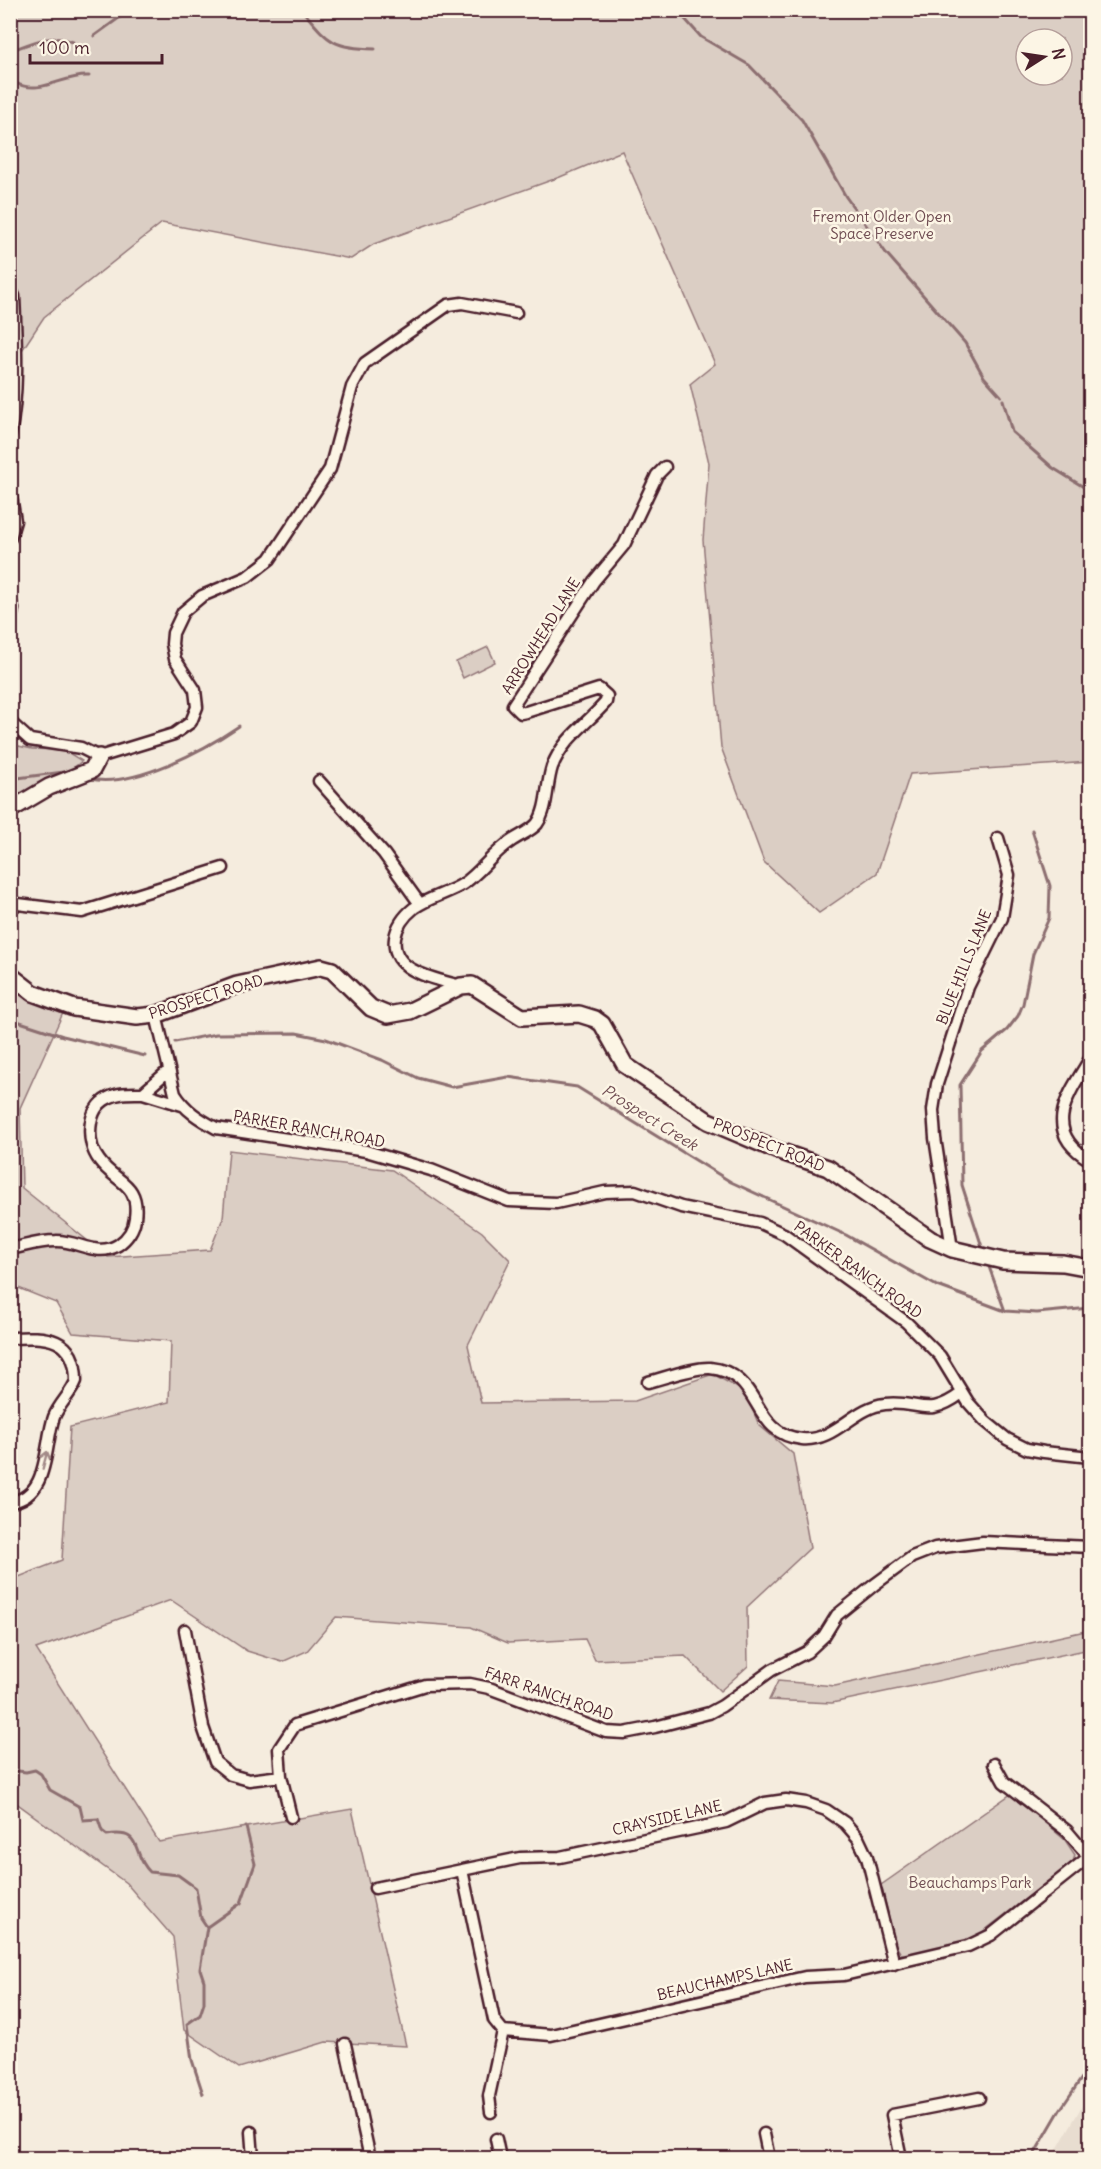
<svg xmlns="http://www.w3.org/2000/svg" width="1101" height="2169" font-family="Delius,sans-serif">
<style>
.built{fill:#e8ddd0}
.green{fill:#dbcec4;stroke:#927678;stroke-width:1.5;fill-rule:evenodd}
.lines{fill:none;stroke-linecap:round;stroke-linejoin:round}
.stream{stroke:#8c6e70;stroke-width:3}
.street-casing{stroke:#4a1f2b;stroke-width:15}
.secondary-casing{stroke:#4a1f2b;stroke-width:20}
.street{stroke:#fcf5e5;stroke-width:10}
.secondary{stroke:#fcf5e5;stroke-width:15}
.oneway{stroke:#a38a88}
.labels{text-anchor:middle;stroke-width:5;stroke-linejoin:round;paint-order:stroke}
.park-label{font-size:15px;fill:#6e4b51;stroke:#fcf5e5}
.street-label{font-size:15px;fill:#4a1f2b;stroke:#fcf5e5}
.water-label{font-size:16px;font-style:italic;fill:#704d53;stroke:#fcf5e5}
</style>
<rect width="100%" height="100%" fill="#f5ecde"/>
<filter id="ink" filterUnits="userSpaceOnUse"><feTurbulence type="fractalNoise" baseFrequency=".0167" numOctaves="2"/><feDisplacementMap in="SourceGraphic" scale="12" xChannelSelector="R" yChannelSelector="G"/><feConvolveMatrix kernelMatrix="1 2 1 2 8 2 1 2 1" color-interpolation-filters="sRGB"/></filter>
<g filter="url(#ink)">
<path class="built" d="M1090,2092V2137L1077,2158H1052Z"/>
<path class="green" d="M10,11H1090V762L910,774L877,873L819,913L764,862L721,747L703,540L709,463L690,384L715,364L622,151L560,177L374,244L351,259L162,223L44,317L11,367ZM1026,39H1062V75H1026Z
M488,647L495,662L463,678L456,662Z
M10,739L14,745L32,749L64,750L82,761C61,779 35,786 11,800Z
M11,983L31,1000L63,1013L20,1108L22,1188L108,1257L210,1250L223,1218L229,1150L392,1170L482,1232L510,1260L468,1345L481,1403L635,1401L713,1374L745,1392L759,1425L793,1454L810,1548L747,1607L748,1666L720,1691L685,1656L595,1660L585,1639L508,1643L471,1627L336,1617L307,1651L282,1662L247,1651L171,1600L36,1649L159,1842L352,1809L406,2046L326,2042L239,2068L184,2030L173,1937L126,1883L11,1799V1580L62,1560L70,1427L169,1402L171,1341L73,1333L56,1303L11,1285Z
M1090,1630V1649L832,1703L769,1700L778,1681L835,1686Z
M1011,1794L1065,1840L1075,1855L1073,1862L976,1937L961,1943L908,1955L901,1954L896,1946L881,1885Z"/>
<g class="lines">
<path class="stream" d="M302,10C329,42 332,48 375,49
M677,10L701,37L749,65L802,120L846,197L886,253L965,343L984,377L1001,396
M94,36L130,10
M10,51C32,43 50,33 73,42
M10,69L13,78
M16,83C40,96 64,74 89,76
M1003,400L1012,432L1053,468L1090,491
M10,779L71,771
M90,779C134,788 204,750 239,726
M10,1016L20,1022L63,1036L145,1056
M175,1042L216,1034L296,1033L326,1039L382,1060L418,1078L452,1087L508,1077L577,1087L731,1182L846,1235L935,1285L1005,1311L1037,1313L1090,1308
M983,1250L962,1185L960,1085L982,1051L1007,1030L1018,1016L1023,1004L1033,954L1049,918L1050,886L1032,830
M988,1264L1005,1311
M10,1770L26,1772L35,1770L41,1774L50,1790L80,1807L83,1820L98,1819L102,1831L107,1835C145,1829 130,1853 150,1872L178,1875L196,1888L201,1918L207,1927L200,1969L204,1981V2003L200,2015L187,2024L192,2060L203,2094
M207,1927L241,1903L255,1864L246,1827
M1032,2158L1060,2110L1090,2066"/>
<g class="street-casing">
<path id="street" d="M10,288L14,296C16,343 19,389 10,435
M10,490L15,521L10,538
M10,599L13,609L10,622
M10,722L30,740L81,748L99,757L174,734L191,722L197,707L195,690L175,659L172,644L173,633L183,612L202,596L247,577L270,559L330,469L352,387L365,363L448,305L462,303L516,313
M319,781L384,854L420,904
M10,903L82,912L223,868
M461,986C436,979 390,972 395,938C397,925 404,916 414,908C429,897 447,894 463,884C480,873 493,853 510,842C518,836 531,831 537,824C548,809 546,785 552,767C563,738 587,724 606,702L607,696L599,689L526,712L521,713L513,705L594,581L624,545L657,475L665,467
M156,1015L175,1094C185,1110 199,1119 216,1128L366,1151L431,1170L509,1201L556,1203L605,1192L635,1191L681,1207L760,1223L784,1234L906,1322L940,1356L968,1402L985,1421L1007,1439L1027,1449L1044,1452L1090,1457
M1090,1059C1068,1095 1040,1131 1090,1160
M143,1093L182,1105
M10,1249C25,1246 40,1241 56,1241C77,1240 97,1258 118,1245C127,1239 134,1229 135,1218C140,1182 115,1183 99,1160C86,1143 86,1109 108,1098C119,1092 131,1093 143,1093L168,1071
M952,1249L935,1138L933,1110L937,1084L968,987L1002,918L1009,875L998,838
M10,1338C46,1336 76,1336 76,1381C71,1394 59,1404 54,1417C44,1444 50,1497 10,1502
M648,1382C664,1378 694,1367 710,1368C764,1373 749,1434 802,1439C835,1442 854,1407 885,1404C920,1400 926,1420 962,1393
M185,1630L203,1727L215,1762L231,1775L249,1780L281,1776
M994,1764L1004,1782L1067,1831L1089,1857
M291,1817L281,1776L279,1749L295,1725L425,1685L470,1684L489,1688L606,1732L624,1733L655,1727L709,1713L722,1706L772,1670L807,1652L824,1636L837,1615L874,1585L912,1557L935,1548L983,1542L1090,1547
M462,1870L494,2020L503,2031L551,2035L805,1977L844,1975L968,1946L991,1935L1090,1856
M375,1888L520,1858L560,1857L726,1822L765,1803L786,1800L806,1803L826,1810L845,1823L858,1838L867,1857L894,1964
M345,2044L370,2158
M491,2112L489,2096L503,2031
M251,2132L253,2158
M764,2134L769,2158
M496,2139L500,2158
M901,2158L892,2115L979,2098"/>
</g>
<g class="secondary-casing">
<path id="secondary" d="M10,810L49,787L92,770L99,757
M10,975L33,993L74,1008L137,1017L156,1015L237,985L321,967L332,970L371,1008L388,1015L410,1011L461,986L472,985L522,1017L579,1014L595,1019L602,1024L625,1065L708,1121L776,1150L828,1168L930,1239L952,1249L1003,1261L1063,1263L1090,1268"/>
</g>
<use href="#street" class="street"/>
<use href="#secondary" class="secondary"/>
</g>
<defs><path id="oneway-shaft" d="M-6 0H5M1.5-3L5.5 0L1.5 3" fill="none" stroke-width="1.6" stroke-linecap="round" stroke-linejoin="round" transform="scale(1.5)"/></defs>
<use class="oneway" href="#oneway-shaft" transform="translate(45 1460) rotate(-75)"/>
</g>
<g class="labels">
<g class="park-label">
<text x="882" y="222">Fremont Older Open<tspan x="882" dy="17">Space Preserve</tspan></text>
<text x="970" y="1888">Beauchamps Park</text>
</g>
<g class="street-label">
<text transform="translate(541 636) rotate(-58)" y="5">ARROWHEAD LANE</text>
<text transform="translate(964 967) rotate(-68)" y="5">BLUE HILLS LANE</text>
<text transform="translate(206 997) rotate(-17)" y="5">PROSPECT ROAD</text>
<text transform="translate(309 1129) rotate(10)" y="5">PARKER RANCH ROAD</text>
<text transform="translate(769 1145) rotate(22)" y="5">PROSPECT ROAD</text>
<text transform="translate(858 1270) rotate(36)" y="5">PARKER RANCH ROAD</text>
<text transform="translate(549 1694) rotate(19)" y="5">FARR RANCH ROAD</text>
<text transform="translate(667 1818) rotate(-13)" y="5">CRAYSIDE LANE</text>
<text transform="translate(725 1980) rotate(-13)" y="5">BEAUCHAMPS LANE</text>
</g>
<g class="water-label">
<text transform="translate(650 1117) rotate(32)" y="6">Prospect Creek</text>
</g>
</g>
<rect width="1101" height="2169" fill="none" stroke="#fcf5e5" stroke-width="36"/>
<rect x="18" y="18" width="1065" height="2133" fill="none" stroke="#4a1f2b" stroke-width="2" filter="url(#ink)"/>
<g transform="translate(1044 57) rotate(78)"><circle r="28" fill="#fcf5e5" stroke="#b59f9b" stroke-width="1.5"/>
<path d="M0-4.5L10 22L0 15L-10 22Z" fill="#4a1f2b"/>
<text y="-9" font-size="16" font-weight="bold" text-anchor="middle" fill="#4a1f2b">N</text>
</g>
<path d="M30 54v9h132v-9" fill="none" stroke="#4a1f2b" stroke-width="3"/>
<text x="39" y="54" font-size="18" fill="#4a1f2b" stroke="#fcf5e5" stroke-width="4.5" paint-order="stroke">100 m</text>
</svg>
